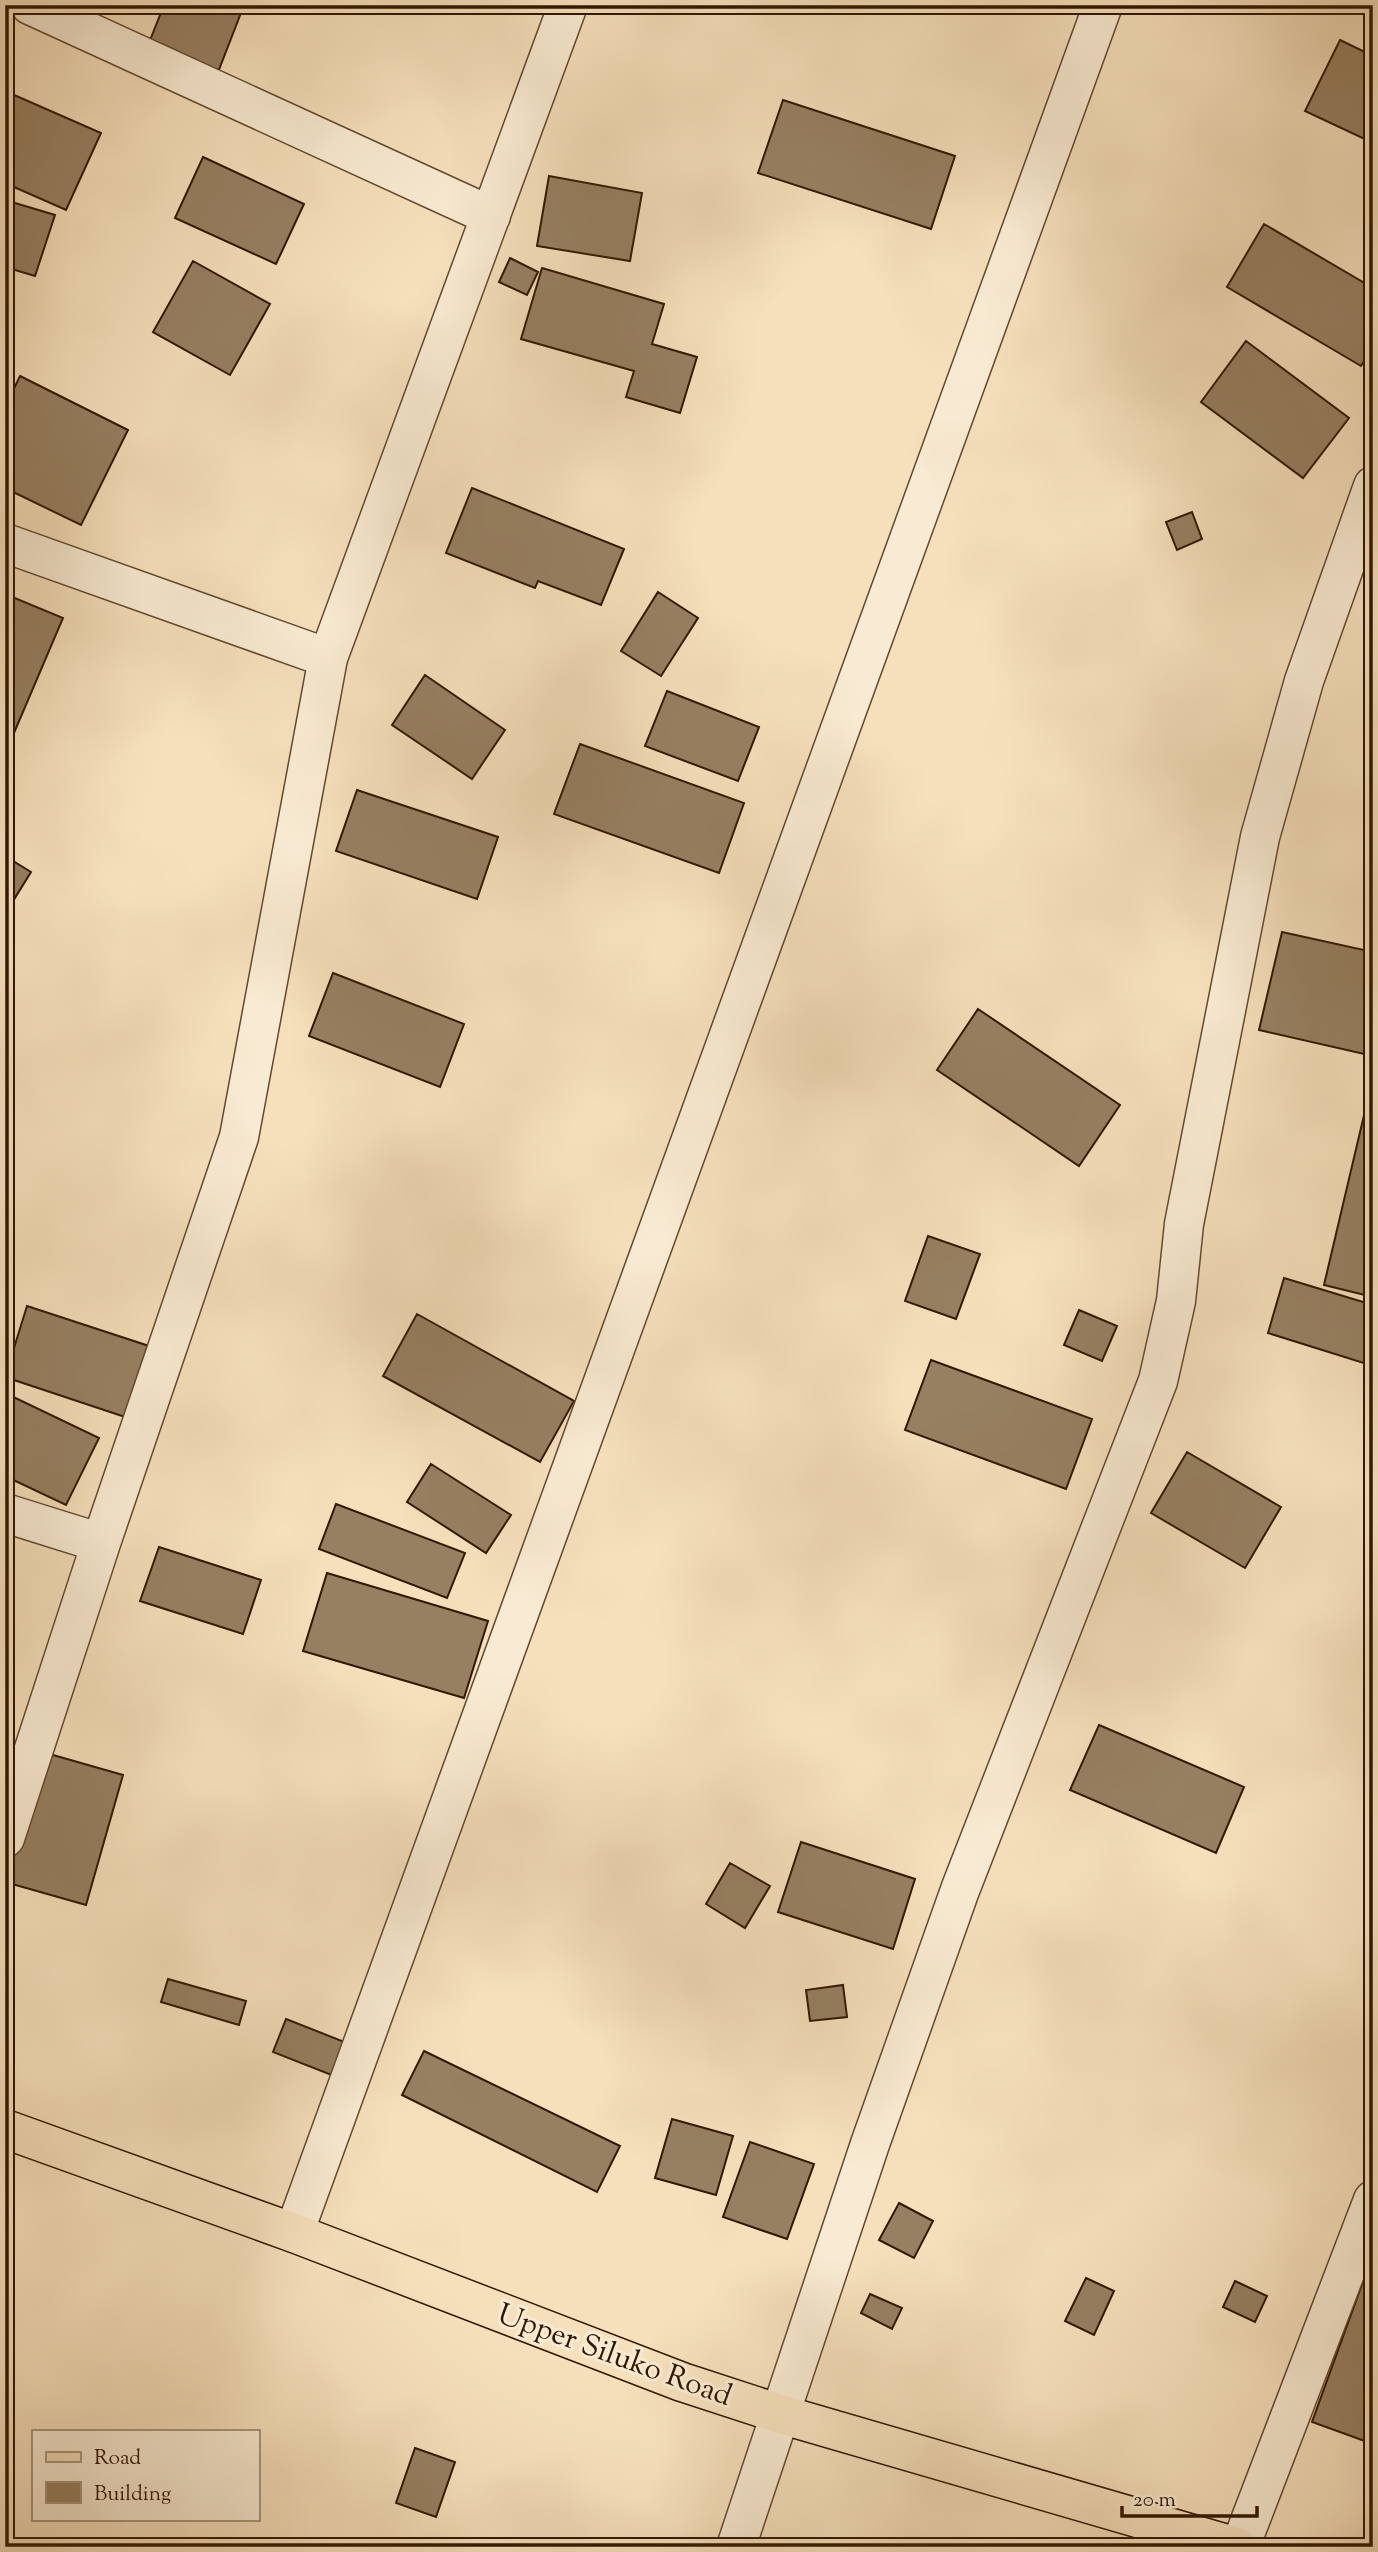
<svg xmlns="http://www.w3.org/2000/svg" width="1378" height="2552" font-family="'Sorts Mill Goudy',serif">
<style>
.building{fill:#978062;stroke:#301700;stroke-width:2}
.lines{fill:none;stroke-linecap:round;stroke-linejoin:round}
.street-casing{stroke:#62492f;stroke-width:41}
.primary-casing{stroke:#301700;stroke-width:41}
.street{stroke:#f9ebd3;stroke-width:38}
.primary{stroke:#f6e0bc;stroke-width:38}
.labels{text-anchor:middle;stroke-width:6;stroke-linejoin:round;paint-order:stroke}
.street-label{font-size:30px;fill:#301700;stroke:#f9ebd3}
</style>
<rect width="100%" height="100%" fill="#f6e0bc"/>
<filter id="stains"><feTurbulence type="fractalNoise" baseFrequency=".00286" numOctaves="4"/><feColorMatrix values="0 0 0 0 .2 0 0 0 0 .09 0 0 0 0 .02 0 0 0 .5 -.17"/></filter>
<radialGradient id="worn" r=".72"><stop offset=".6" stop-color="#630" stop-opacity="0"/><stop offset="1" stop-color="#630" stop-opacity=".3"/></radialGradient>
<path class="building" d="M164,5H244L215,80L145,53Z
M1340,40L1373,56V143L1305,111Z
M5,91L101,133L66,210L5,183Z
M783,100L955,156L931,229L758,173Z
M203,157L304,204L276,264L175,218Z
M549,176L642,193L630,261L537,246Z
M5,200L55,215L35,276L5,267Z
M1264,224L1373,288V346L1361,366L1227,287Z
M510,258L538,272L527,295L499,282Z
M193,261L270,304L230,375L153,332Z
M542,268L664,304L652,344L697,357L680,413L626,397L634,371L521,339Z
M1246,341L1349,418L1303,478L1201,402Z
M20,376L128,430L81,525L5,488V407Z
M472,488L624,549L601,605L538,581L535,588L446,553Z
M1192,512L1202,539L1177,550L1166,522Z
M658,592L698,618L661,676L621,651Z
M5,594L63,618L5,754Z
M425,675L505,730L472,779L392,725Z
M667,691L759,727L738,781L645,746Z
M580,744L744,803L719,873L554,814Z
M357,790L498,837L477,899L336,851Z
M5,856L31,872L5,914Z
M1282,932L1373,952V1056L1259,1030Z
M333,973L464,1024L440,1087L309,1036Z
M978,1009L1120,1105L1079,1166L937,1070Z
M1373,1077V1297L1324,1285Z
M928,1236L980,1254L956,1319L905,1301Z
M1284,1278L1373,1305V1366L1268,1333Z
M27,1306L149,1346L125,1417L5,1377Z
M1079,1310L1117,1326L1102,1361L1064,1345Z
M417,1314L574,1401L540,1462L383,1376Z
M931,1360L1092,1419L1066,1489L905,1430Z
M5,1393L99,1438L66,1505L5,1476Z
M1187,1452L1281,1507L1245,1568L1151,1513Z
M431,1464L511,1515L486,1553L407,1502Z
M336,1504L465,1553L447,1598L319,1549Z
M159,1547L261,1580L243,1634L140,1601Z
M327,1573L488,1621L464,1698L303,1651Z
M1099,1725L1244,1787L1216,1853L1070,1790Z
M39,1751L123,1775L86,1905L5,1882V1871Z
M801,1842L915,1879L893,1949L778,1912Z
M730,1863L770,1886L745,1928L706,1904Z
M168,1979L246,2001L239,2025L161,2002Z
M843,1985L847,2017L810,2021L806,1990Z
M286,2019L347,2043L334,2076L273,2052Z
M424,2051L620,2146L597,2192L402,2095Z
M672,2119L733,2136L716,2195L655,2178Z
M750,2142L814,2164L787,2239L723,2217Z
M899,2203L933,2221L914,2258L879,2240Z
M1373,2254V2444L1312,2422Z
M1086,2278L1114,2291L1094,2335L1065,2321Z
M1235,2281L1267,2296L1255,2322L1223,2307Z
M870,2294L902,2308L892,2329L861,2313Z
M415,2448L455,2462L436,2517L396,2503Z"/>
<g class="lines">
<g class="street-casing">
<path id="street" d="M30,5L491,216
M5,543L328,658
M5,1513L101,1543
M5,1838L101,1543L239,1137L328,658L568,5
M294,2233L1103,5
M736,2547L870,2144L960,1890L1158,1381L1176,1301L1184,1224L1260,837L1304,681L1373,486
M1240,2547L1373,2200"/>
</g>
<g class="primary-casing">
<path id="primary" d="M5,2129L294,2233L682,2382L780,2414L1237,2547"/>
</g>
<use href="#street" class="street"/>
<use href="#primary" class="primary"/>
</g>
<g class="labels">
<g class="street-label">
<text transform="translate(615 2354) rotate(20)" y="10">Upper Siluko Road</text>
</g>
</g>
<rect width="1378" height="2552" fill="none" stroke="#f6e0bc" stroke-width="28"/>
<rect x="7" y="7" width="1364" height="2538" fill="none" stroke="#301700" stroke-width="3.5"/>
<rect x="14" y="14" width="1350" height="2524" fill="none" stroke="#301700" stroke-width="2"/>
<rect x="32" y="2430" width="228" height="91" fill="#f9ebd3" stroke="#a9967f" stroke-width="2"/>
<rect x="46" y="2452" width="35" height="10" fill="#f6e0bc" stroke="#a9967f" stroke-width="2"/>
<text x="94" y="2464" font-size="21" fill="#301700">Road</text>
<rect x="46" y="2482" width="35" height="21" fill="#978062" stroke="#a9967f" stroke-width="2"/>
<text x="94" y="2500" font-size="21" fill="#301700">Building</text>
<path d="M1122 2506v10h135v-10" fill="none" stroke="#301700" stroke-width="3.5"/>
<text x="1133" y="2506" font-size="21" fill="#301700" stroke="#f9ebd3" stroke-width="5" paint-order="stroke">20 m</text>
<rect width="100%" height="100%" filter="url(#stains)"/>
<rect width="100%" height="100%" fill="url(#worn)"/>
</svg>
